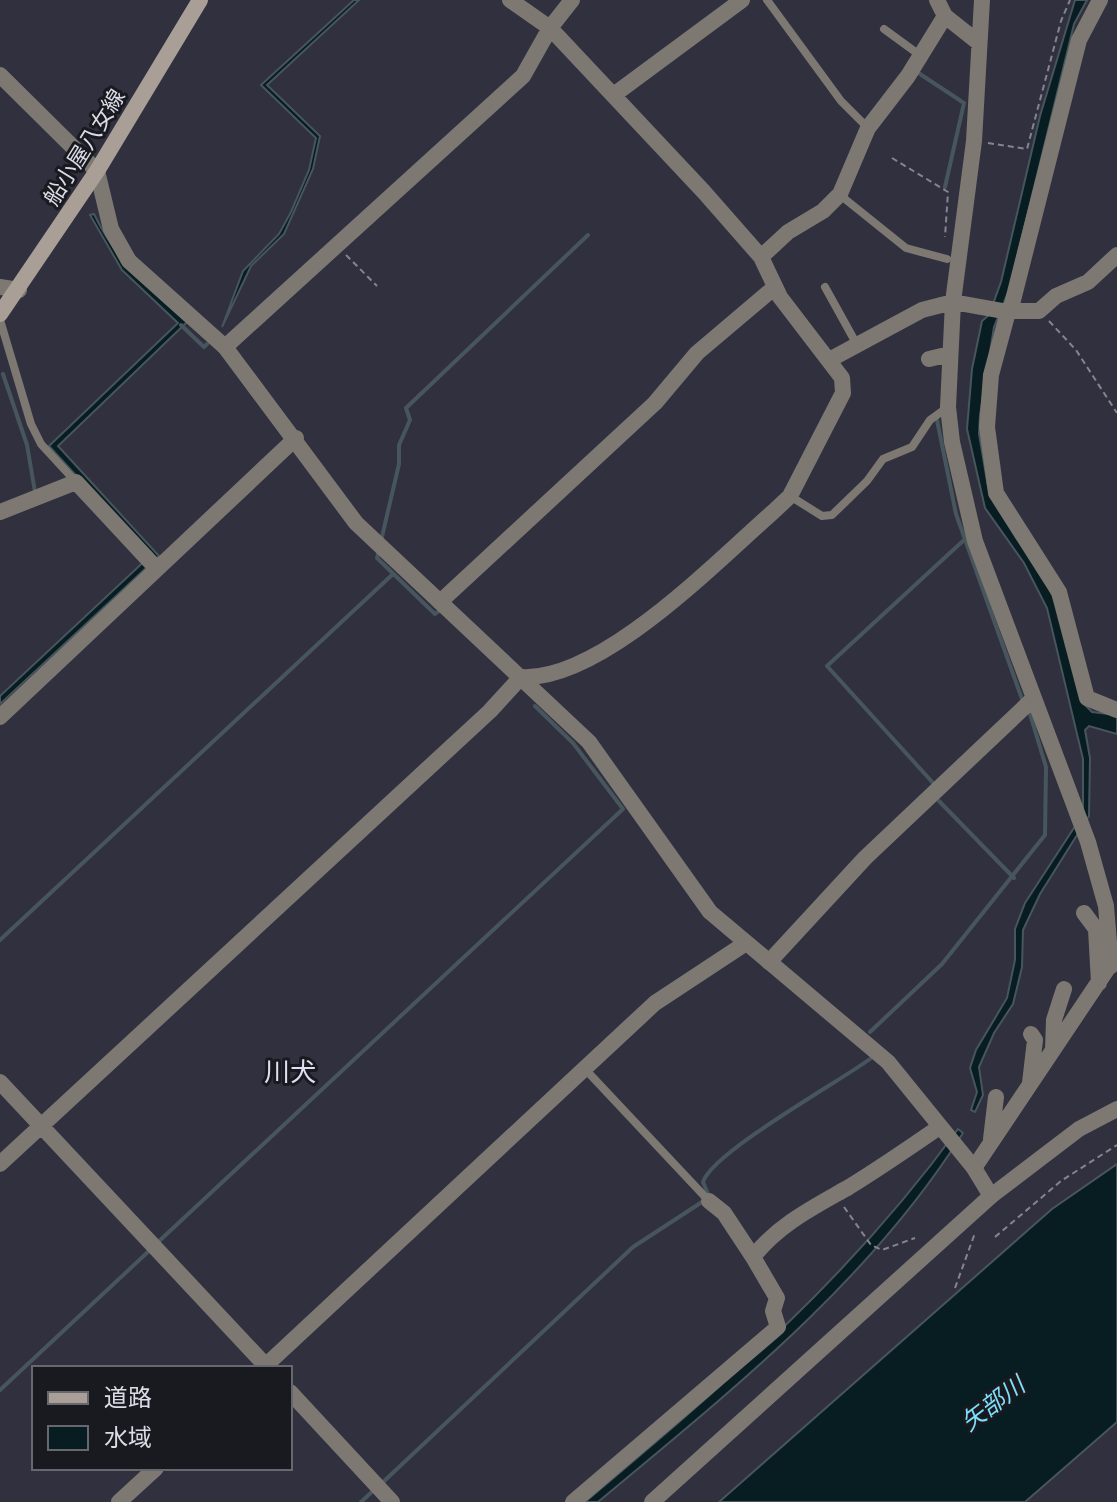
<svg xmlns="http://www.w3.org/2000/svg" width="1117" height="1502" font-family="Georgia,'Noto Sans JP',serif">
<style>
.water{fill:#081d22;stroke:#47565c;stroke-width:2}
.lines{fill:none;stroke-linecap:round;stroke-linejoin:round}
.stream{stroke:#47565c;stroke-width:4}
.path{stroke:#858591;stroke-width:2;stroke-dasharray:6 4;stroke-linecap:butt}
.service{stroke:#7e7872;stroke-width:8}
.minor{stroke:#7e7872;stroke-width:16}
.tertiary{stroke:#7e7872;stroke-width:16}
.secondary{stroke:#a99f96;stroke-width:16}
.labels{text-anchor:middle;stroke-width:6;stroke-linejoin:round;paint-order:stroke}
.street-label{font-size:22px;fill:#dbdce5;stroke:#191920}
.water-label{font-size:24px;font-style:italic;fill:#7ce1fb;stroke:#191920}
.quarter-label{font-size:26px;fill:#dddef1;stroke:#191920}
</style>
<rect width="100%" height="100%" fill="#30303f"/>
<path class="water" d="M354,0H359L267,85L320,136L313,169L284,234L251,266L222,327L243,271L279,234L291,212L309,170L316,138L261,85Z
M1075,0H1087L1074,24L1009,290L994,327L980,415L979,434L988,487L1038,565L1057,605L1082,702L1092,712L1117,715V734L1089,726L1085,730L1090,758L1089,816L1040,894L1023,930L1022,967L1013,1004L994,1033L979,1067L983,1095L975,1112L971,1110L977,1092L970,1068L976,1050L1007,998L1015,960V929L1025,903L1083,814V759L1047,608L1024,563L985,508L967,429L972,369L982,321L989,315L1001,282L1040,116Z
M94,214C119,265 145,285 187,322L58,446L159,556L0,704V696L150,556L49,446L178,323L122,270L90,215Z
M958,1129L963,1133C870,1281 731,1391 598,1502H585C725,1384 849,1279 958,1129Z
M1117,1164V1422L1025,1502H719L1052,1209Z"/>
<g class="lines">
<path class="stream" d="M917,72L964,103L945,187
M181,325L204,347L207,344
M3,374L27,445L35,492
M937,420L956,514L1022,699
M381,541L399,464V445L410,420L406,408L588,235
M379,550L377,558L435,614L443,608
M934,784L827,666L964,540
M939,801L1014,878
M0,940L393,574
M870,1032L942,964L1045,835L1046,767L1030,714
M708,1194L703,1182C713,1152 837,1083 870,1059
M156,1244L623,809L573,743L535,706
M0,1390L150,1250
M381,1484L633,1247L702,1202
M361,1502L374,1490"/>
<path class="path" d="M988,143L1027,149L1061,21L1070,0
M892,158L948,192L945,237
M346,255L377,286
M1049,321L1076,350L1117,413
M844,1207L871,1245L882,1250L915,1238
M995,1237L1061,1181L1117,1145
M955,1288L975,1233"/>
<path class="service" d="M767,0L841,101L868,128
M884,29L921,56
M840,195L906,248L947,259
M825,287L856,343
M0,320L31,424L41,444L76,482
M790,496L822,516L832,515L867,481L883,459L912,447L930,420L948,407
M585,1069L709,1201"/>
<path class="minor" d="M982,0L974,141L953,302L948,407L952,442L975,541L1088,842L1106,906L1111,966
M945,16L979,43
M615,94L742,0
M761,257L788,232L823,211L840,194L868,128L908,76L945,16L937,0
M0,287L19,290
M1008,312L991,375L987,427L996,493L1059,592L1087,698L1117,710
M1010,312L1079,40L1100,0
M225,347L523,76L550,28L572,0
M831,359L922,310L953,302L1003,311H1039L1056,296L1088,282L1117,255
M929,359L950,354
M0,512L76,482L157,569
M440,602L655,403L697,353L775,287
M0,717L296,438
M1084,913L1096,929L1099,983
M769,962L865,858L1034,698
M1053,1050L1054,1020L1064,989
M0,1082L268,1368
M1030,1083L1035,1040L1031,1034
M991,1139L996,1097
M0,1164L490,711L521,677C600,682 715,563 773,512L790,496L843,393L842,378L780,297L761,257L704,192L550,28L510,0
M974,1168L1114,959
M709,1201L724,1213L753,1257
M263,1368L655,1003L746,943
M290,1392L392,1502
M119,1502L156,1468
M573,1502L778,1327L773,1311L777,1298L753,1257C779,1224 814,1207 849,1187C880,1168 909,1148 938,1128
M652,1502L991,1196L1079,1129L1117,1109"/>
<path class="tertiary" d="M0,75L97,171L111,229L129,261L225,347L356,523L589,742L710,912L888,1062L974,1168L991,1196"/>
<path class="secondary" d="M0,314L97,171L200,0"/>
</g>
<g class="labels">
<g class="street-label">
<text transform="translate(84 147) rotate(-58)" y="8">船小屋八女線</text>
</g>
<g class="water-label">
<text transform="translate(993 1404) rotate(-37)" y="8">矢部川</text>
</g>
<g class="quarter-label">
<text x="290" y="1081">川犬</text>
</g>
</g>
<rect x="32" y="1366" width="260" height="104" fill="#191920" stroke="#67676f" stroke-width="2"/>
<rect x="48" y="1392" width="40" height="12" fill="#a99f96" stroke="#67676f" stroke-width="2"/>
<text x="104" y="1406" font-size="24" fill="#dbdce5">道路</text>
<rect x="48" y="1426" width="40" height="24" fill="#081d22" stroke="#67676f" stroke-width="2"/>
<text x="104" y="1446" font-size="24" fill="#dbdce5">水域</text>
</svg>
